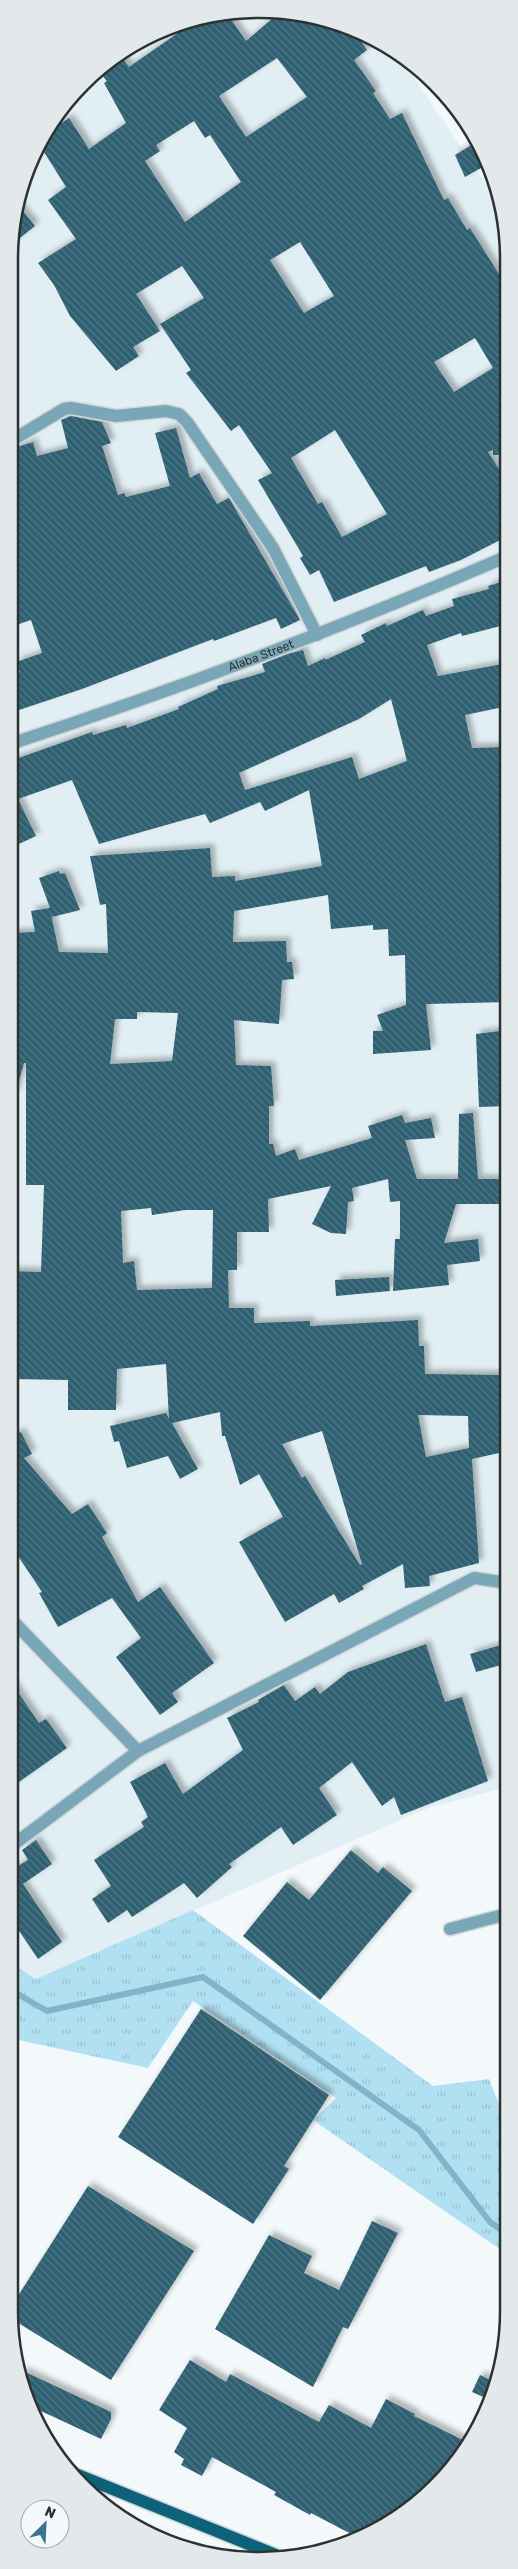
<svg xmlns="http://www.w3.org/2000/svg" width="518" height="2569" font-family="Rubik,sans-serif">
<style>
.built{fill:#e1eff4}
.grass{fill:url(#grass-tufts)}
.lines{fill:none;stroke-linecap:round;stroke-linejoin:round}
.stream{stroke:#81b4c7;stroke-width:6}
.building{fill:url(#building-back-hatch);fill-rule:evenodd;filter:url(#shadow)}
.minor-casing{stroke:#d0d5d7;stroke-width:15}
.major-casing{stroke:#d0d5d7;stroke-width:15}
.minor{stroke:#7aa7b8;stroke-width:12}
.major{stroke:#0d6179;stroke-width:12}
.labels{text-anchor:middle;stroke-width:5;stroke-linejoin:round;paint-order:stroke}
.street-label{font-size:12px;fill:#2e3131;stroke:#f3f9fb}
.rim{fill:none;stroke:#2e3131;stroke-width:2.5}
</style>
<defs>
<pattern id="grass-tufts" width="24" height="20" patternUnits="userSpaceOnUse" patternTransform="scale(1.25)"><rect width="24" height="20" fill="#b1e0f2"/><path d="M3 7l-1-3M5 7V3M7 7l1-3M15 17l-1-3M17 17v-4M19 17l1-3" fill="none" stroke="#99c1d0"/></pattern>
<pattern id="building-back-hatch" width="6" height="6" patternUnits="userSpaceOnUse" patternTransform="scale(1.25)"><rect width="6" height="6" fill="#2e6071"/><path d="M-1 5l2 2M0 0l6 6M5-1l2 2" fill="none" stroke="#527885"/></pattern>
<filter id="shadow"><feDropShadow dx="4.5" dy="-4.5" stdDeviation="2.5" flood-color="#0004"/></filter>
</defs>
<rect width="100%" height="100%" fill="#f3f9fb"/>
<path class="built" d="M291,11L369,34L399,55L498,202L509,242L508,1787L428,1808L36,1980L9,1962L11,227L42,134L106,61L194,17Z"/>
<path class="grass" d="M193,1910L433,2086L489,2079L507,2124V2254L313,2120L336,2098L193,2001L148,2068L9,2038V1962L36,1979Z"/>
<g class="lines">
<path class="stream" d="M9,1989L47,2011L203,1977L419,2130L490,2222L507,2234"/>
</g>
<path class="building" d="M291,11L352,29L367,50L354,60L376,91L373,93L390,119L402,113L444,200L448,198L467,230L470,228L509,290V455H493V450L488,452L509,484L508,536L461,560L429,572L426,566L334,602L319,570L310,575L300,558L303,556L258,480L272,473L239,425L231,431L186,373L191,370L160,324L204,298L182,266L136,294L160,331L133,347L139,356L116,371L70,316L54,285L38,263L76,239L48,200L66,187L39,144L42,136L69,118L89,149L126,123L104,83L107,81L98,70L106,61L119,54L129,67L201,17L228,15L246,41L280,12ZM277,58L307,97L246,137L219,96ZM194,121L205,138L210,135L241,182L185,222L145,161L160,151L156,145ZM300,242L334,296L304,313L270,260ZM475,338L493,368L454,392L434,362ZM335,430L387,514L342,537L322,502L318,504L291,458Z
M478,141L484,149L488,164L465,177L455,155Z
M18,205L35,226L11,245V227Z
M71,416L102,422L111,443L102,446L118,495L124,493L126,497L170,486L155,433L176,428L190,478L199,473L217,504L229,498L300,620L281,629L276,618L214,641L213,639L82,689L10,713V676L20,672L16,662L42,653L31,620L10,627L11,493L18,490L11,472V449L33,442L37,456L68,448L61,420Z
M508,580V624L462,636L461,633L427,645L438,676L508,663V706L465,715L472,748L508,747V905H502L505,926H501L508,1002L426,1004L431,1050L373,1054V1031H383L377,1015L406,1005L405,955L389,956L388,929L373,930V925L331,929L328,895L234,911L233,942L286,941L287,962H292L294,979L282,980L279,1024L234,1020L236,1065L271,1066L274,1106H269V1144H273L276,1156L295,1149L299,1160L372,1138L368,1126L402,1115L405,1123L431,1118L435,1138L405,1140L417,1179H458L459,1114L473,1113L478,1179H508V1204H456L444,1243L478,1239L480,1261L447,1265L449,1285L393,1291L395,1239H400V1201L390,1202L388,1179L352,1188L354,1201L348,1202L346,1234L331,1233L312,1224L331,1186L268,1199L269,1232H237V1270H228L229,1308H254V1323L310,1321V1326L418,1320L419,1346H424L425,1374L508,1375V1451L472,1459L479,1563L429,1576L430,1586L405,1588L403,1564L362,1586L364,1589L339,1603L334,1594L285,1622L239,1542L283,1517L259,1474L240,1485L225,1436H222L220,1412L172,1423L198,1469L180,1479L168,1456L127,1468L119,1441L114,1442L110,1426L166,1413L169,1419L166,1364L117,1369L116,1410H68V1380L10,1379V1355H16L10,1271L41,1272L44,1185H26V1063H24L15,1095L10,1094V933L35,932L31,911L50,908L39,878L59,871L60,874L65,873L80,910L52,917L51,914L59,952L108,953L106,904L100,905L90,856L210,848L212,877L235,876V881L322,866L309,790L265,811L260,802L210,823L205,814L99,844L72,780L18,799L36,836L10,848V761L92,732L93,735L126,725L127,728L179,709L178,707L218,689L217,686L265,672L262,664L288,654L303,650L308,666L325,658V660L365,642L361,635L386,623L387,626L423,610L426,616L454,606L452,599L489,589L488,586ZM391,699L407,761L359,779L352,757L245,790L239,773L359,719ZM137,1012L178,1013L172,1061L110,1064L115,1019H137ZM151,1208L152,1215L185,1210H213L212,1288L137,1290L134,1261L123,1263L121,1211ZM418,1415L468,1416L469,1448L426,1457ZM322,1431L362,1564L360,1565L305,1476L302,1478L282,1444Z
M508,1030V1106L479,1107L476,1034Z
M389,1277L390,1291L336,1296L335,1280Z
M21,1432L32,1454L24,1458L72,1514L88,1504L107,1533L102,1537L138,1602L160,1587L214,1663L172,1693L178,1702L160,1715L116,1657L141,1638L112,1598L58,1627L39,1593L42,1592L10,1544V1437Z
M508,1643V1663L476,1672L470,1654Z
M426,1644L445,1702L462,1697L488,1781L401,1815L394,1797L382,1806L352,1762L319,1788L337,1815L293,1845L281,1827L229,1864L232,1867L197,1898L184,1883L132,1917L127,1910L108,1923L92,1899L111,1886L94,1860L144,1827L141,1822L148,1817L130,1782L165,1763L183,1794L243,1750L227,1718L259,1702L258,1700L284,1685L295,1701L315,1687L320,1694L348,1672Z
M9,1679L39,1723L46,1719L67,1748L9,1789Z
M36,1840L52,1864L23,1884L62,1942L38,1959L9,1916V1863L13,1869L28,1860L22,1850Z
M351,1850L378,1873L383,1867L412,1891L320,2000L243,1936L287,1882L309,1900Z
M201,2009L329,2095L284,2166L289,2169L253,2224L118,2137Z
M88,2186L194,2251L111,2380L10,2318L9,2310Z
M372,2221L398,2233L348,2329L343,2327L313,2387L215,2329L269,2235L312,2256L304,2273L339,2290Z
M190,2360L226,2382L230,2374L319,2422L329,2405L371,2428L386,2399L415,2414L414,2416L469,2443L424,2498L359,2536H355L311,2513L310,2515L274,2495L276,2492L212,2457L202,2476L181,2465L184,2459L174,2452L187,2428L159,2410Z
M21,2370L111,2412V2419L101,2439L28,2405Z
M480,2375L494,2382L488,2399L472,2392Z"/>
<g class="lines">
<g class="minor-casing">
<g id="minor">
<path d="M11,441L64,409L71,408L116,416L166,411L179,414L187,422L273,548L317,635"/>
<path id="s1" d="M10,744C179,689 345,626 508,556"/>
<path d="M9,1617L138,1751"/>
<path d="M9,1848L138,1751L474,1578L508,1583"/>
<path d="M450,1929L507,1914"/>
<path d="M9,2134L12,2128"/>
</g>
</g>
<g class="major-casing">
<path id="major" d="M73,2473L276,2555"/>
</g>
<use href="#minor" class="minor"/>
<use href="#major" class="major"/>
</g>
<g class="labels">
<g class="street-label">
<text dy="4" stroke="none"><textPath href="#s1" startOffset="266">Alaba Street</textPath></text>
</g>
</g>
<path d="M0 0H518V2569H0ZM259 18H259A241 241 0 0 1 500 259V2311A241 241 0 0 1 259 2552H259A241 241 0 0 1 18 2311V259A241 241 0 0 1 259 18Z" fill="#e3e9eb" fill-rule="evenodd"/>
<path class="rim" d="M259 18H259A241 241 0 0 1 500 259V2311A241 241 0 0 1 259 2552H259A241 241 0 0 1 18 2311V259A241 241 0 0 1 259 18Z"/>
<g transform="translate(45 2524) rotate(24)"><circle r="24" fill="#f3f9fb" stroke="#a4a9aa"/>
<path d="M0-4L9 19L0 12L-9 19Z" fill="#38768b"/>
<text y="-8" font-size="14" font-weight="bold" text-anchor="middle" fill="#2e3131">N</text>
</g>
</svg>
